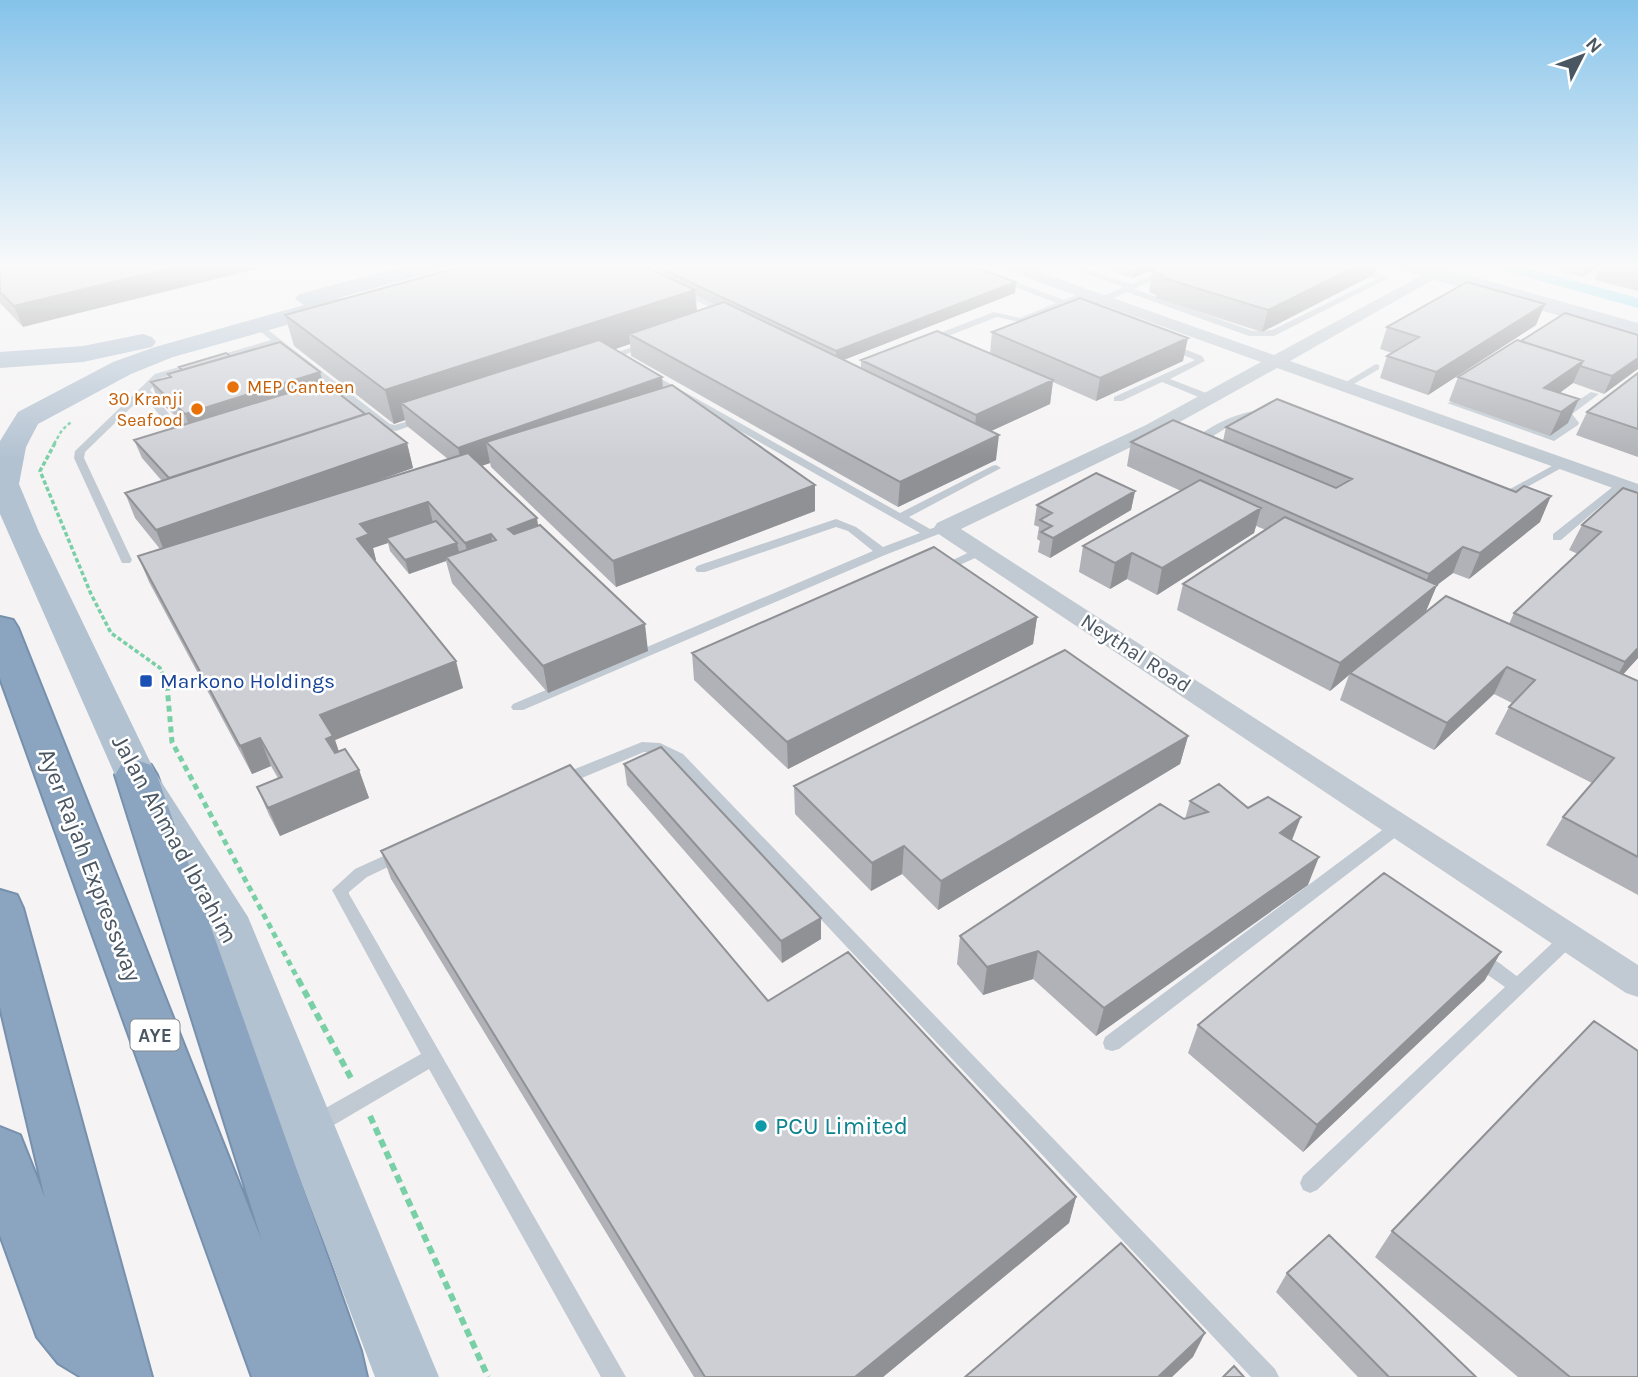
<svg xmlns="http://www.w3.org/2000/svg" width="1638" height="1377" font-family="Karla,sans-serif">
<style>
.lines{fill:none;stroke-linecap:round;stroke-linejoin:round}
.canal{fill:#90daee;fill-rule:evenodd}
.highway-casing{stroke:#7690ad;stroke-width:4}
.path-far3{stroke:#7ad0a6;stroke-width:2.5;stroke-dasharray:3.5 2.5;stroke-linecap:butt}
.path-far2{stroke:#7ad0a6;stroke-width:3.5;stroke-dasharray:4.5 2.5;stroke-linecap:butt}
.path-far1{stroke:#7ad0a6;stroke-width:5;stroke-dasharray:6 4.5;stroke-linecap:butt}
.path{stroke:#7ad0a6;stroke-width:6;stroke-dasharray:8 5;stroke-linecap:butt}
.lane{fill:#c1cad2;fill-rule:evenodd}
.street{fill:#c1cad2;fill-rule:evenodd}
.secondary{fill:#c1cbd6;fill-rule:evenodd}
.primary{fill:#b3c2d1;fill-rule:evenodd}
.highway{fill:#8ba5c1;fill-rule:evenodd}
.wall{fill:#b0b2b7;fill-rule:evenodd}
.shaded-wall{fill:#909195}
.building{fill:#cdcfd5;stroke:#909195;stroke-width:2}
.food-dot{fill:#e8710a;stroke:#fff;stroke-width:2.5}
.transit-dot{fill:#1a4fb4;stroke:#fff;stroke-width:2.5}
.culture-dot{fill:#0f9aa8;stroke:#fff;stroke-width:2.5}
.labels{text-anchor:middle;stroke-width:5;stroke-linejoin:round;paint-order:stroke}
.far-food-label{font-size:18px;fill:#c56008;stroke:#fff;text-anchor:start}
.shield{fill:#fff;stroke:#808990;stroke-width:2}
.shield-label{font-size:19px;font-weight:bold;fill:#4a5661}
.street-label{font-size:21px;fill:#4a5661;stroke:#fff}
.transit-label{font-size:21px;fill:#164399;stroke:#fff;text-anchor:start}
.near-street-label{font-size:24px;fill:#4a5661;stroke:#fff}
.near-culture-label{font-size:24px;fill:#0d838f;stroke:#fff;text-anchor:start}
</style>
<rect width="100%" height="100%" fill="#f5f3f3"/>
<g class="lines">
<path class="canal" d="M1495,266H1519L1638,298V308L1498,269Z"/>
<g class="highway-casing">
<path id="highway" d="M0,617L13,620L18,628L262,1241L115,775L121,765L136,760L151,765L157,775L361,1351L367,1377H252L0,678Z
M0,890L17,895L23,908L152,1377H81L58,1363L37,1337L0,1235V1127L20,1135L45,1198L0,1007Z"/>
</g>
<path class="path-far3" d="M54,444L62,430L71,422"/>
<path class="path-far2" d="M55,443L40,471L91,594L111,633L160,668L164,677"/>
<path class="path-far1" d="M163,675L167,685L172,742L299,981"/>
<path class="path" d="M298,979L352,1080
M370,1116L488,1377"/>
<path class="lane" d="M962,266H973L1064,300L1086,291L1090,294L1023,323L997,317L933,342H927V338L994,312L1020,318L1056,303Z
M1037,266H1048L1029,275L1022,273Z
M1065,266H1076L1131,284L1174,266H1184L1134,289L1253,331L1272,330L1377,279L1345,266C1360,266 1376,269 1387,279L1274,336H1249L1127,292L1105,302H1099V298L1123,287Z
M678,288H684L733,313L726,315L678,292Z
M259,323L390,424L395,425L425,416L430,419L396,431L383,429L277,344L161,378L150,390L177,424V428H169L144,395L85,452L84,458L132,560L130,563H122L74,458L75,451L155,374L271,340L256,328V324Z
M644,343L652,345L606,361L598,359Z
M1169,343L1202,356L1205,361L1170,379L1214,396V400H1206L1162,382L1122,401H1114V397L1195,360L1166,348L1164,346Z
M1376,364L1379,365V369L1347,388L1339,386Z
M643,372H649L900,513L992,466L996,465L1001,468L909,517L930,529L945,524L951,528L949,530L885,555L523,710H513L511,707L513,704L873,551L848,531L836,527L705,572H697L695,569L697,566L836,519L856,527L883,547L920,533L643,376Z
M1591,392L1599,394L1572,414L1579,423L1578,425L1554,441L1447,403L1456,401L1553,434L1568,422L1561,413L1562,411Z
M1260,410L1275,415C1268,420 1257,416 1248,418C1229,424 1213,437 1197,446H1189L1188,444C1207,427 1235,413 1260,410Z
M1561,461L1566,464L1565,466L1502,501L1498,502L1492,499Z
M1619,482L1623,483V487L1561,540H1553V534Z
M980,547L984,548L986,551L984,554L944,572L940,573L934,569Z
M642,742L660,743L683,754L1275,1369L1279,1377H1251L673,762L653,752H644L565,785H555L552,781L555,777Z
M1399,820L1405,822L1407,826L1405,830L1119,1049L1112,1051L1105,1049L1103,1043L1105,1037L1393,822Z
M401,848L407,850L409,854L407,858L367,877L349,892V894L626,1377H601L429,1069L322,1132L315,1134L308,1132L305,1125L308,1118L421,1054L332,890L355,869Z
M1569,931L1575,933L1578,938L1575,943L1317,1190L1310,1193L1303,1190L1300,1183L1303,1176L1505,987L1472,964L1469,959L1472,954C1486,949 1505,968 1517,976L1563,933Z"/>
<path class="street" d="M1000,266H1022L1274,355L1439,266H1457L1290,361L1638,484V497L1277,368L1160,433L961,529L1638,965V997L1626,993L937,533L934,528L937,523L1146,425L1261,362L1003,269Z"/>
<path class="secondary" d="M1400,266H1435L1638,323V338L1403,271Z"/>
<path class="primary" d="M404,266H439L436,271L339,298L344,299L348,304L344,309L173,357L131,374L38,424L26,447L19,484L39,532L155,772L248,917L439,1377H375L202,921L115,775L0,514V441L18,412L113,362L155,347L304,305L295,299L299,294Z
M143,334L152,337L156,342L152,347L83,362L0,368V352L83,346Z"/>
<use href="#highway" class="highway"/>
</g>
<path class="wall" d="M0,266L23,327L0,303Z
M464,266H972L1015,293L843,360L861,369V360L990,353L992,332L1183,361L1096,401L1053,382L1050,404L990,431L996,460L898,507L631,356L630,344L615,349L663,388L815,485V511L616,587L491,467L490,463L481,466L538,526L648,651L548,693L452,583L446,561L409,574L390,551L388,543L373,548L376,560L375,561L463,688L335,740L339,752L359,770L369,798L280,836L269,815L257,787L278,778L271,766L252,774L149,582L138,556L160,549L135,518L125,493L162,481L142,458L134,440L184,424L158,400L151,382L170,377L168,374L180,371L179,367L230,356L323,382L365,414L407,443L413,468L364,485L448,459L407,426L405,420L394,424L294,346L285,315ZM696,295L716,305L697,311Z
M1097,266H1376L1373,275L1262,332L1156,298V295L1149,292L1152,271L1154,269L1132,278Z
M1542,266H1600L1582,277Z
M1601,266H1638V291L1595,280Z
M1536,325L1428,395L1380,378L1387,356L1392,353L1380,349L1387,327Z
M1638,335L1604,394L1573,383L1560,393L1568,423L1550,436L1449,401L1458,377L1521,341Z
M1638,373V457L1576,435L1587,412Z
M1226,427L1540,522L1469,579L1453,573L1437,585L1426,611L1400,632L1509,624L1514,613L1578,554L1569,550L1582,525L1638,493V658L1623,674L1638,681V895L1546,845L1563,817L1592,783L1495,734L1509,707L1512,703L1494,694L1434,750L1340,700L1349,675L1330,691L1177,610L1183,584L1266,530L1256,526L1254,533L1157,595L1127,579L1110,589L1079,572L1083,546L1181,491L1127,466L1131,442L1223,441Z
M1135,491L1131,510L1050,558L1038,552L1040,541L1037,539L1039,527L1034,525L1037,505Z
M1037,617L1033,644L788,769L694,680L692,653Z
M1188,736L1180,764L938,910L902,874L871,891L795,814L794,786Z
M624,764L821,918V939L782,963L627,785Z
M1190,801L1248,808L1292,840L1308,885L1096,1036L1033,979L983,995L957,964L960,936L1185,819Z
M381,851L768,1001L1076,1197L1069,1223L883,1377H694L391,879Z
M1485,980L1303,1152L1188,1053L1198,1025Z
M1392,1231L1638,1377H1518L1375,1257Z
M1287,1273L1476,1377H1358L1276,1292Z"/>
<path class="shaded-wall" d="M179,266H268L23,327L14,306Z
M1134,266H1155L1154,269L1132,278Z
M1357,266H1376L1373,275L1262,332L1268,310Z
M1586,266H1600L1582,277Z
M1016,282L1015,293L836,363V351Z
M695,290L697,321L629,334L630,344L418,416L401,403L405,420L394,424L385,390Z
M1545,304L1536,325L1428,395L1436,372Z
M1188,338L1183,361L1096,401L1100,378Z
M1638,358V369L1604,394L1612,376Z
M1583,361L1573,383L1541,406L1544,388Z
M320,372L325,390L191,432L185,414Z
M662,377L664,400L486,442L490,463L464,472L458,448Z
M1053,380L1050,404L974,439L976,415Z
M1579,399L1568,423L1550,436L1561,412Z
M999,435L996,460L898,507L900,482Z
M407,443L413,468L166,556L156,530Z
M815,485V511L616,587L613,561Z
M1135,491L1131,510L1050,558L1053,538Z
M1551,496L1540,522L1469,579L1480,553Z
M428,502L434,527L386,538L388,543L373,548L376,560L364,564L357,539L360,524Z
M1261,508L1254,533L1157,595L1162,568Z
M537,518L541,544L513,554L508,529Z
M491,534L496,559L471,568L465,543Z
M457,543L460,556L446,557V561L409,574L405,560Z
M1463,547L1453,573L1437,585L1426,611L1351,673H1350L1349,675L1330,691L1340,663L1418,600L1429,574Z
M1132,553L1127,579L1110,589L1115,563Z
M1037,617L1033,644L788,769L787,742Z
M645,624L648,651L548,693L543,666Z
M1638,648V658L1610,689L1625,662Z
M456,661L463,688L335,740L343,764L336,766L326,739L320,715Z
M1507,667L1494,694L1434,750L1447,723Z
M1188,736L1180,764L938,910L941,881Z
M260,738L271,766L252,774L240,746Z
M359,770L369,798L280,836L268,808Z
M1301,817L1290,845L1280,833Z
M904,846L902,874L871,891L872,863Z
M1319,857L1308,885L1096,1036L1104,1008Z
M821,918V939L782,963L781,941Z
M1038,951L1033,979L983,995L987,967Z
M1501,952L1485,980L1303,1152L1317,1125Z
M1076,1197L1069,1223L883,1377H855Z
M1205,1333L1193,1357L1172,1377H1158Z"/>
<path class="building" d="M0,266H179L14,306L0,292Z
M464,266H644L695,290L385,390L285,315Z
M656,266H972L1016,282L836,351Z
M1161,266H1357L1268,310L1160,277L1164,275L1152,271L1163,267Z
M1467,282L1545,304L1436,372L1387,356L1419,337L1387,327Z
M1080,298L1188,338L1100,378L992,332Z
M724,302L999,435L900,482L629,334Z
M1565,313L1638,335V358L1612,376L1580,366L1583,361L1521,341Z
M937,331L1053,380L976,415L861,360Z
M599,340L662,377L458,448L401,403Z
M1517,340L1583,361L1544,388L1579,399L1561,412L1458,377Z
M280,342L320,372L185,414L151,382L171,377L168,374Z
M226,353L230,356L182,370L179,367Z
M1638,373V429L1587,412Z
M324,382L365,414L169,478L134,440Z
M672,385L815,485L613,561L486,442Z
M1277,399L1516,492L1524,486L1551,496L1480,553L1463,547L1429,574L1131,442L1173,420L1336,488L1352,479L1226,427Z
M369,413L407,443L156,530L125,493Z
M468,453L537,518L508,529L514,534L540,525L645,624L543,666L446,557L496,540L491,534L465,543L428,502L360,524L369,534L357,539L456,661L320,715L333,736L326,739L335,753L345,749L359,770L268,808L257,787L282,777L260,738L240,746L138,556Z
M1096,473L1135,491L1053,538L1041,532L1052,526L1040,520L1052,513L1037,505Z
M1200,480L1261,508L1162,568L1132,553L1115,563L1083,546Z
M1623,488L1638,493V648L1625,662L1514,613L1601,532L1582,525Z
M1285,517L1437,585L1340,663L1183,584Z
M436,521L457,543L405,560L386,538Z
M934,547L1037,617L787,742L692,653Z
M1446,596L1638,681V857L1563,817L1614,758L1509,707L1535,680L1507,667L1447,723L1350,673Z
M1065,650L1188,736L941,881L904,846L872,863L794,786Z
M661,747L821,918L781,941L624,764Z
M570,765L768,1001L848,952L1076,1197L855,1377H705L381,851Z
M1219,784L1248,808L1268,797L1301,817L1280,833L1319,857L1104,1008L1038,951L987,967L960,936L1160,804L1184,819L1208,812L1190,801Z
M1384,873L1501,952L1317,1125L1198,1025Z
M1594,1021L1638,1051V1377H1570L1392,1231Z
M1329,1235L1476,1377H1389L1287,1273Z
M1121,1243L1205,1333L1158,1377H965Z
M1234,1366L1244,1377H1223Z"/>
<linearGradient id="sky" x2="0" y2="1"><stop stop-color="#85c3ea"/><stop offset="0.58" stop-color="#fafafa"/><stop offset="1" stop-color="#fafafa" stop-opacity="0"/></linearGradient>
<rect width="1638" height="459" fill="url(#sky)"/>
<g class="food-dot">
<circle cx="233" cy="387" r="7"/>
<circle cx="197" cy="409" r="7"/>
</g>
<rect class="transit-dot" x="139" y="674" width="14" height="14" rx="3.5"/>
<circle class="culture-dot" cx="761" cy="1126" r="7"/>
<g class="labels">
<g class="far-food-label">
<text x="247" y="393">MEP Canteen</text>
<text x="183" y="405" text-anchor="end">30 Kranji<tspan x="183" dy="21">Seafood</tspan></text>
</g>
<rect class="shield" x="130.5" y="1019.5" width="49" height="31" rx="5"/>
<g class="shield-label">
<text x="155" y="1042">AYE</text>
</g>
<g class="street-label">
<text transform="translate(1136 653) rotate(33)" y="7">Neythal Road</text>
</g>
<g class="transit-label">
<text x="160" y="688">Markono Holdings</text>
</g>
<g class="near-street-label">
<text transform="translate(175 839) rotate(61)" y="8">Jalan Ahmad Ibrahim</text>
<text transform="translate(90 865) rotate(69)" y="8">Ayer Rajah Expressway</text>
</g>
<g class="near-culture-label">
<text x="775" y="1134">PCU Limited</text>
</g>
</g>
<g transform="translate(1582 56) rotate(48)" stroke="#ffffff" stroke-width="5" paint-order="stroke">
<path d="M0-5L12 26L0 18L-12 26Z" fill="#4a5661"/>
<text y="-10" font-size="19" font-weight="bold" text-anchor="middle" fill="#4a5661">N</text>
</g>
</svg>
